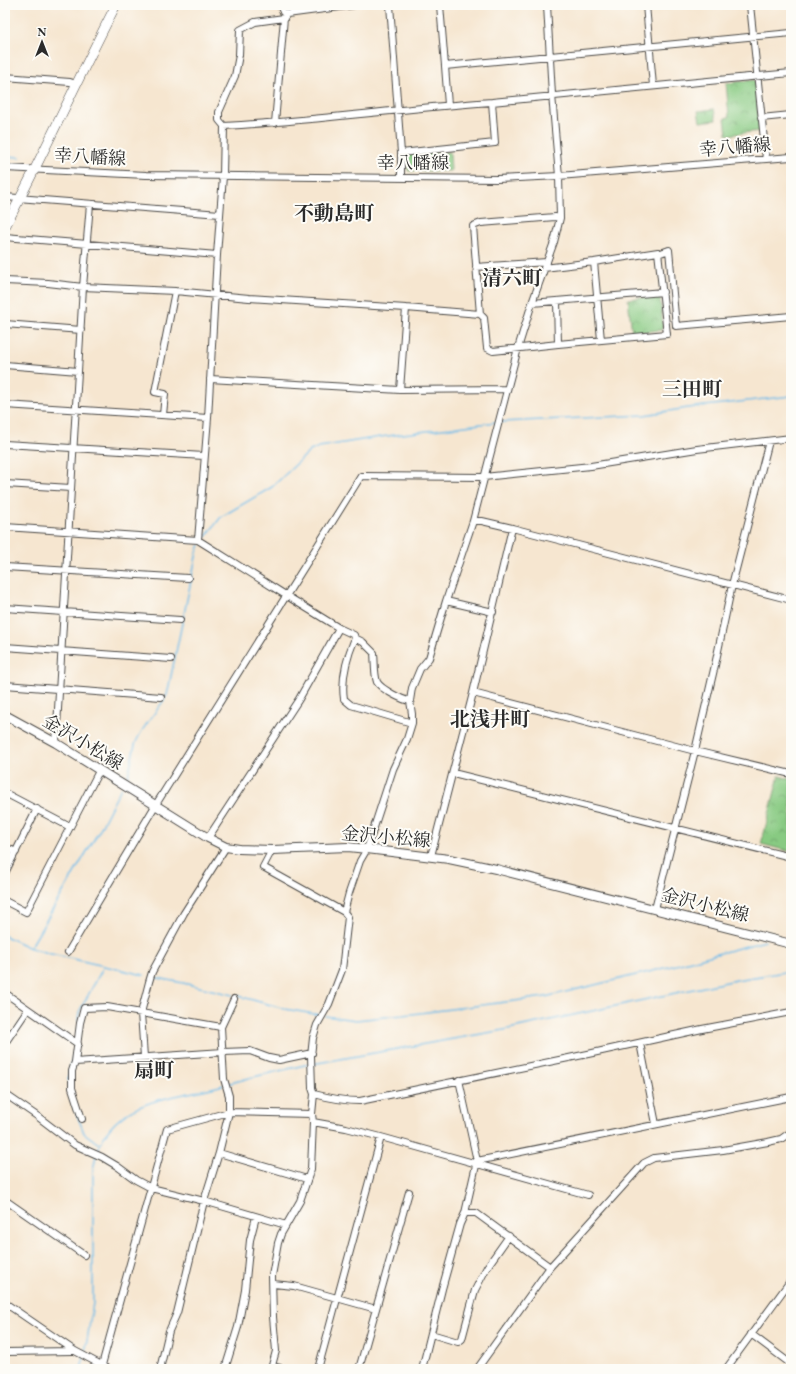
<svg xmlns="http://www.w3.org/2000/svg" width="796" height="1374" font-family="'EB Garamond','Noto Serif JP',serif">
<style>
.park{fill:url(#park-crowns);stroke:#5a7a56}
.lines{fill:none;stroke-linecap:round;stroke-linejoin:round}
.stream{stroke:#6ebce9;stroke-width:1.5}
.minor-casing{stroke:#494744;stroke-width:8}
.major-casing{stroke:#494744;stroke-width:10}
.highway-casing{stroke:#494744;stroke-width:10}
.minor{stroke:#fff;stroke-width:6}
.major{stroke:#fff;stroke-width:8}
.highway{stroke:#fff;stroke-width:9}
.labels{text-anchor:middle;stroke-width:4;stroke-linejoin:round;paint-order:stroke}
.street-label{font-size:18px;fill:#2b2b2b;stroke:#fdfcf7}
.quarter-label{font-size:20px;font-weight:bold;fill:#2b2b2b;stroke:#fdfcf7}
</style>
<defs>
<pattern id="park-crowns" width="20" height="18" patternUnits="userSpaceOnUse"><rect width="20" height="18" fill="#88ca82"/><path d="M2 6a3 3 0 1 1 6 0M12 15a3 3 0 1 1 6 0" fill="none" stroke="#6fa46b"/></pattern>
</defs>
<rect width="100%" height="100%" fill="#fdfcf7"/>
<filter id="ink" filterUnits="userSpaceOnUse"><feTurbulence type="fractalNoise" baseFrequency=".025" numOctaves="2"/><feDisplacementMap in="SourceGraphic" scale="8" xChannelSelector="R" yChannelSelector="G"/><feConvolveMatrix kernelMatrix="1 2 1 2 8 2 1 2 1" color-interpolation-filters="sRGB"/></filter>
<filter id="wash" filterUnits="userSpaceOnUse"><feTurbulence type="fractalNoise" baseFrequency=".012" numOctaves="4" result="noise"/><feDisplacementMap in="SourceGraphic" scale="16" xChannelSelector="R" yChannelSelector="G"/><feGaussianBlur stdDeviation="0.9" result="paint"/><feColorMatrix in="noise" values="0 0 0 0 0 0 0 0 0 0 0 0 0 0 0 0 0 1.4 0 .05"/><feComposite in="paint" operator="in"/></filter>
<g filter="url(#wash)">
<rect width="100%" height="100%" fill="#f6e6d0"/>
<path class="park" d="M755,80L760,131L727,135L725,118L729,117L726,83Z
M714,109L716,120L700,122L698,111Z
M450,152L451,171H408L407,155Z
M657,296L660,297L663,327L661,330L632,333L628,299Z
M779,776L791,779V852L761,844Z"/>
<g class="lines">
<path class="stream" d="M5,156L20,157
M501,422L644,415L688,408L791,396
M204,539L221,517L272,487L310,451L319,447L380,437L496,422
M124,783C132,771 131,755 136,742C143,725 158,711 167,695L197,552L200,545
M5,936L28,947L51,954L144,975
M30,948L99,831L121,788
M153,977L183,983L233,995
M239,996L285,1009L320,1015
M325,1016L356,1020L412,1014L545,997L661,969L765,941
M78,1020L79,1012L104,966
M312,1064L504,1030L736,980L791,971
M227,1084L253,1077L309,1064
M69,1086L68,1077L74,1051
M70,1092L76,1112L84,1133L99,1144
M97,1153C114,1097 176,1099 223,1085
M85,1353L93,1303V1170L96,1156
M81,1369L84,1357"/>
</g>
</g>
<g filter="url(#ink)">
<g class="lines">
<g class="minor-casing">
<path id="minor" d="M280,5L283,12L287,14
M390,5L401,153V178
M440,5L445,66L791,33
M646,5L653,86
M750,5L766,159
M445,66L448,105
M5,77L70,82L76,84
M761,118L791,115
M275,123L284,18
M224,126C314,121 403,108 492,102L791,73
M401,153L495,143L492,102
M5,168L146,175L497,179L559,176L791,157
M5,197L220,214
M5,237L217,255
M658,254L669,250L676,326L791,316
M594,262L601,340
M476,267L547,262
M5,281L48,283L83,287L175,291L249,298L406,308L480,314L484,318L487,348L493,351L558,344L667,334L658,252L594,262L544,268
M557,301L558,344
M532,303L663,292
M480,314L473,226L481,223L555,217L560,218
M5,324L81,330
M5,365L78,371
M210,379L400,390L507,389
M400,390L406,308
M5,405L208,418
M163,415L165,394L155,392L175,291
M5,444L204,456
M5,484L71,488
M473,521H482L512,528L791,600
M5,527L198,540L287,596L339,628L354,635L355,638L363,642L374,653C375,662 374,673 377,682C381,689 402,700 410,701
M198,540L208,418L217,255L223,176L224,126L219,120V112L235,76L239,55L240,30L255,22L284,18L287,14L355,5
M5,567L188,578
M446,601L493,612
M5,608L180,620
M355,638C347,657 341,679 344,699L351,705L412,723
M5,647L171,659
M5,685L161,697
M473,693L695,751L791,774
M56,743L83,287L90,204
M453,773L791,857
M5,793L70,827
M208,838L299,699L339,628
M5,847L16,852
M431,856L473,693L512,528
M5,873L37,809
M5,901L26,912L99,771
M655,909L695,751L715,665L732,585L769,441
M344,912L349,893L360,861L367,849L393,769L407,739L412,723V714L410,701L412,688L420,669L429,658L446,601L473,521L518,348L532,303L554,242L560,218L559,176L552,95L547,5
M68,952L155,806L361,476L484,477L591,466L697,449L791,438
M5,993L78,1044
M5,1043L28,1009
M640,1043L656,1124
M144,1057L141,1013L149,982L152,972L184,913L226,847
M75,1062L223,1052L250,1051L269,1058L279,1060L312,1053
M5,1094L37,1116L75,1145L102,1157L117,1166L136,1180L151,1188L204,1201L286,1225
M314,1094C329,1098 344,1101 360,1101L588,1054L702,1029L791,1012
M82,1119L72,1088V1071L75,1062L80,1023L84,1008L107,1007L221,1027
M313,1122L346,1128L381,1137L588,1195
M219,1153L307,1179
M477,1161L791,1097
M5,1200L84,1255
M465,1213H476L550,1267
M273,1284L294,1286L376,1309
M5,1303L75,1351L109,1369
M431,1334L458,1342L462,1339L475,1290L487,1267L509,1236
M751,1334L791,1364
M5,1352L74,1351
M102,1365L167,1129L229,1112L312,1114
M272,1366L284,1369
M160,1369L169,1331L177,1313L204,1201L219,1153L229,1112V1096L224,1079L221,1027L234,999
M225,1369L238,1327L245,1290L250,1240L256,1217
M271,1369L276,1351L273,1317L272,1276L278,1243L281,1234L300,1201L311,1169L313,1122L312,1114L314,1094L312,1088L311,1056L313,1038L317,1025L329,1004L342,970L348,917L344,912L263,867L272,850
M318,1369L381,1137
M359,1369L409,1192
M422,1369L442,1289L460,1224L465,1213L477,1161L459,1080
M477,1369L550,1267L644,1163L654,1158L723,1150L768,1142L781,1139L791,1132
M726,1369L791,1280"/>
</g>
<g class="major-casing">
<path id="major" d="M5,715L56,743L208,838L226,847L239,849L272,850L348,847L367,849L449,859L496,869L791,944"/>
</g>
<g class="highway-casing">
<path id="highway" d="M5,227C44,154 78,78 116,5"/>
</g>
<use href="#minor" class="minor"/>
<use href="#major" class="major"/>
<use href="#highway" class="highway"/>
</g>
</g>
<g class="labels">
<g class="street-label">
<text transform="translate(735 147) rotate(-5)" y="6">幸八幡線</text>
<text transform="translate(90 157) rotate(3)" y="6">幸八幡線</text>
<text x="413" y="169">幸八幡線</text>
<text transform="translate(83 742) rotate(31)" y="6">金沢小松線</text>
<text transform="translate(386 837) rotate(5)" y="6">金沢小松線</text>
<text transform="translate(705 905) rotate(14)" y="6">金沢小松線</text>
</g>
<g class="quarter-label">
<text x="334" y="220">不動島町</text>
<text x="512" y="285">清六町</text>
<text x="692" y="396">三田町</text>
<text x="490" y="726">北浅井町</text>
<text x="154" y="1077">扇町</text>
</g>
</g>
<rect width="796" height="1374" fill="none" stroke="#fdfcf7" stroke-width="20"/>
<g transform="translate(42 42)" stroke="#fdfcf7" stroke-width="3" paint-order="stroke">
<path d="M0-3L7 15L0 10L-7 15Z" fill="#2b2b2b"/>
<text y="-6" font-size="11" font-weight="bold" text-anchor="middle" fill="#2b2b2b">N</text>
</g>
</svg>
